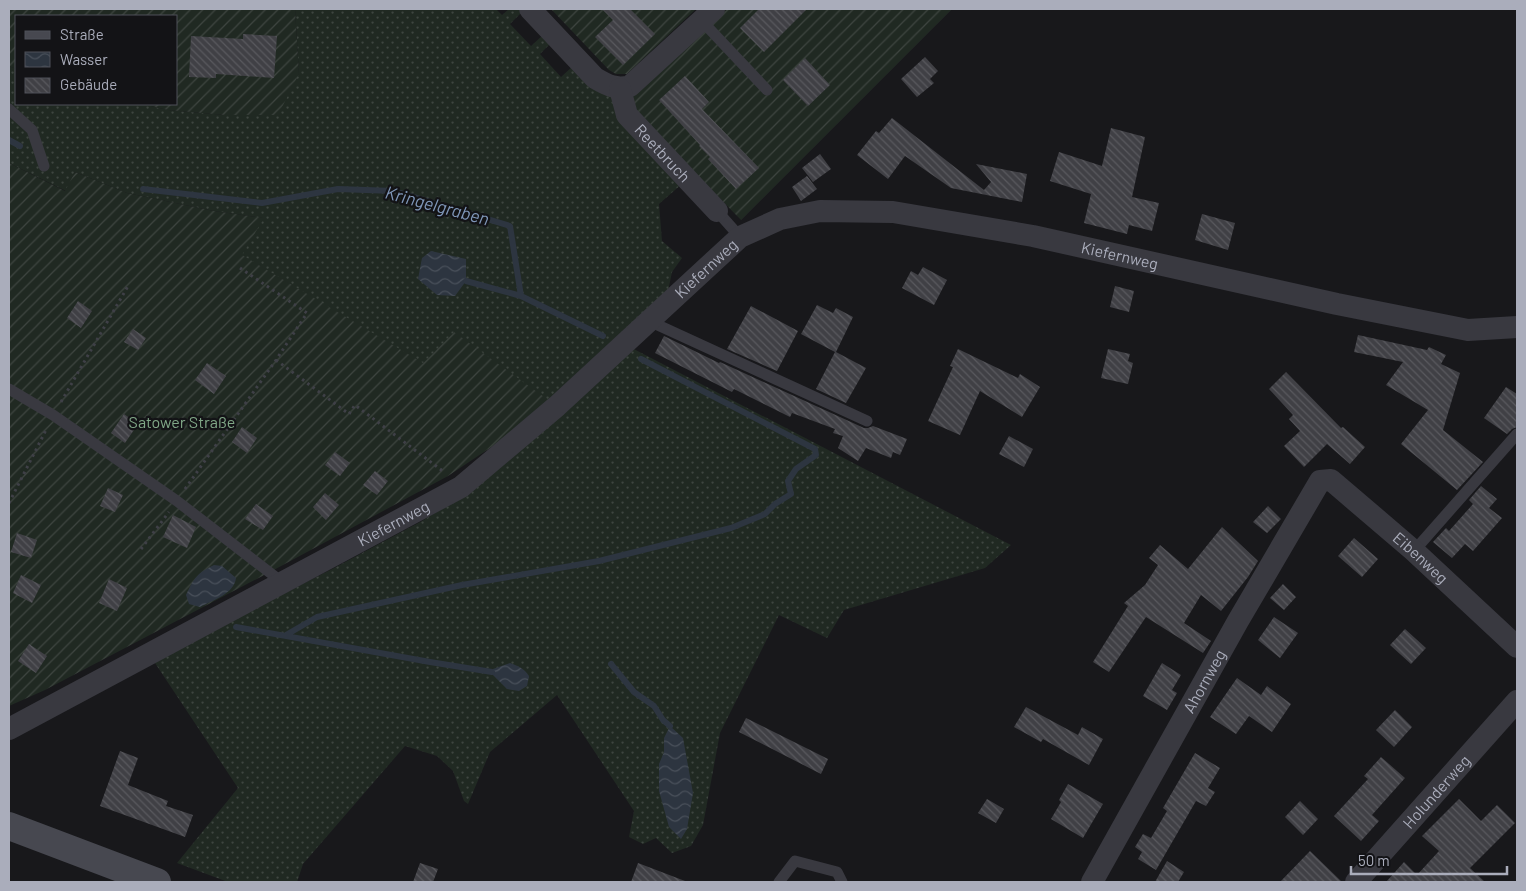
<svg xmlns="http://www.w3.org/2000/svg" width="1526" height="891" font-family="Barlow,sans-serif">
<style>
.grass{fill:url(#grass-dots)}
.garden{fill:url(#garden-furrows)}
.water{fill:url(#water-waves)}
.lines{fill:none;stroke-linecap:round;stroke-linejoin:round}
.stream{stroke:#2d3540;stroke-width:6}
.building{fill:url(#building-back-hatch)}
.path{stroke:#3f4047;stroke-width:3;stroke-dasharray:2.5 4;stroke-linecap:butt}
.service{stroke:#393940;stroke-width:11}
.minor{stroke:#393940;stroke-width:22}
.secondary{stroke:#474850;stroke-width:28}
.labels{text-anchor:middle;stroke-width:4.5;stroke-linejoin:round;paint-order:stroke}
.street-label{font-size:16px;fill:#aaadbb;stroke:#131316}
.park-label{font-size:16px;fill:#80a787;stroke:#131316}
.water-label{font-size:18px;font-style:italic;fill:#7f96b8;stroke:#131316}
</style>
<defs>
<pattern id="grass-dots" width="8" height="8" patternUnits="userSpaceOnUse" patternTransform="scale(1.25)"><rect width="8" height="8" fill="#202922"/><path d="M2 2h.1M6 6h.1" fill="none" stroke="#3e4540" stroke-width="1.8" stroke-linecap="round"/></pattern>
<pattern id="garden-furrows" width="10" height="10" patternUnits="userSpaceOnUse" patternTransform="scale(1.25)"><rect width="10" height="10" fill="#202922"/><path d="M-1 1l2-2M0 10L10 0M9 11l2-2" fill="none" stroke="#3e4540"/></pattern>
<pattern id="water-waves" width="16" height="10" patternUnits="userSpaceOnUse" patternTransform="scale(1.25)"><rect width="16" height="10" fill="#2d3540"/><path d="M0 5q4-4 8 0t8 0" fill="none" stroke="#49505a"/></pattern>
<pattern id="building-back-hatch" width="6" height="6" patternUnits="userSpaceOnUse" patternTransform="scale(1.25)"><rect width="6" height="6" fill="#404045"/><path d="M-1 5l2 2M0 0l6 6M5-1l2 2" fill="none" stroke="#59595e"/></pattern>
</defs>
<rect width="100%" height="100%" fill="#18181b"/>
<path class="grass" d="M295,9H496L502,15L509,9H518L522,12L510,24L531,46L543,35L551,43L540,54L561,77L573,66L615,100L683,183L659,204L662,241L682,258L672,272L667,296L551,402L423,364L241,255L263,218L214,211L127,193L75,172L66,191L9,163V66L16,69V104H142L168,110L225,115L299,74Z
M628,346L1011,545L985,568L844,610L827,638L779,615L720,733L703,825L691,846L672,853L656,838L643,844L629,837L634,811L557,695L490,752L468,804L464,801L453,771L437,756L405,746L303,864L297,882H228L177,863L238,788L153,660L334,568L422,521L477,487Z"/>
<path class="garden" d="M9,9H295L299,74L278,115H225L168,110L142,104H176V16H16V69L9,66Z
M551,9H696L627,74H616L609,70Z
M727,9H952L741,220L636,113L633,96Z
M9,163L65,191L75,172L127,193L214,211L264,218L242,255L423,363L454,332L551,402L496,444L448,476L270,572L45,690L9,706Z"/>
<path class="water" d="M431,251L466,259V281L455,296L437,295L418,279L422,258Z
M214,565L222,566L236,578C234,594 213,600 200,607L189,604L186,595C194,578 197,573 214,565Z
M510,663C518,666 524,668 529,676L527,686L519,691L507,689L492,674L493,669Z
M670,726L683,738L693,793L687,829L681,839L669,827L659,791V764L664,752V738Z"/>
<g class="lines">
<path class="stream" d="M9,140L20,146
M143,189L262,203L338,189L394,191L510,226L521,296L603,336
M466,281L521,296
M236,627L430,662L492,672
M286,635L317,617L462,585L599,561L731,528L765,514L775,504L791,494L788,481L796,469L816,455L815,449L641,359
M611,664L634,692L654,706L663,720L670,726"/>
</g>
<path class="building" d="M602,9H630L655,34L623,65L595,37L613,20Z
M759,9H807L764,52L740,28Z
M243,34L277,36L274,78L216,74V78L189,77L191,36L243,39Z
M925,57L938,71L930,79L934,83L917,97L901,79Z
M805,58L830,85L808,106L783,80Z
M685,76L709,102L702,109L759,168L736,189L708,159L710,157L699,146L700,145L659,100Z
M892,118L984,190L991,182L976,164L1027,174L1022,202L951,188L905,156L888,179L857,155L876,131L879,133Z
M1111,128L1145,137L1132,197L1159,203L1152,231L1129,225L1127,234L1084,223L1091,194L1050,181L1059,152L1102,166Z
M820,154L831,169L813,182L802,168Z
M807,176L817,189L801,201L792,187Z
M1202,214L1235,223L1228,250L1195,240Z
M923,267L947,280L934,305L902,288L911,271L918,275Z
M1115,286L1134,291L1129,312L1110,307Z
M78,301L92,311L81,328L67,318Z
M817,305L833,313L836,308L853,317L836,352L866,368L846,403L816,389L835,352L801,334Z
M751,306L798,331L777,371L727,349Z
M133,329L146,338L138,350L124,342Z
M1358,335L1427,350L1429,347L1446,355L1441,364L1460,373L1443,430L1483,462L1457,490L1401,444L1428,410L1386,385L1403,362L1354,352Z
M664,336L719,363L720,362L864,428H868L873,426L907,439L900,455L893,452L891,458L866,448L858,461L838,448L843,436L833,433L835,429L792,413L790,417L734,389L732,392L655,353Z
M958,349L1018,378L1020,374L1040,387L1022,417L980,391L960,435L928,421L953,367L950,366Z
M1108,349L1130,354L1128,361L1133,363L1128,384L1101,378Z
M207,363L226,376L214,394L195,380Z
M1286,372L1341,428L1343,427L1365,447L1350,464L1327,444L1304,467L1284,446L1300,431L1289,419L1293,415L1269,389Z
M1506,387L1517,394V427L1512,429L1507,434L1484,418Z
M124,414L138,424L125,443L111,433Z
M242,427L257,438L247,453L232,442Z
M1009,436L1033,449L1024,467L999,454Z
M335,452L350,463L340,476L325,465Z
M375,471L388,481L377,495L363,485Z
M1481,486L1497,499L1489,508L1502,518L1473,551L1465,544L1452,558L1433,542L1446,528L1449,531L1473,504L1469,500Z
M108,488L123,495L115,512L100,506Z
M325,493L339,505L326,520L313,507Z
M256,504L273,516L263,530L245,519Z
M1268,506L1281,519L1267,533L1253,522Z
M173,515L196,527L187,548L163,537Z
M1222,527L1258,561L1248,577L1221,611L1201,595L1184,623L1211,641L1203,653L1146,617L1109,672L1093,662L1128,606L1124,603L1145,585L1158,565L1149,558L1160,545L1188,569Z
M17,533L37,540L31,558L11,552Z
M1354,538L1378,559L1362,577L1338,556Z
M21,575L41,585L32,603L13,593Z
M109,579L127,588L117,611L99,603Z
M1283,584L1296,597L1284,610L1270,598Z
M1274,617L1298,633L1280,658L1258,640Z
M1405,629L1426,648L1411,664L1390,645Z
M29,644L47,656L36,673L18,661Z
M1162,663L1181,675L1172,690L1177,693L1167,710L1143,696Z
M1237,678L1261,695L1267,686L1291,704L1272,732L1249,716L1236,734L1210,717Z
M1026,707L1078,735L1082,727L1103,739L1089,765L1043,739L1041,742L1014,727Z
M1395,710L1412,727L1394,747L1376,730Z
M746,718L828,759L821,774L739,732Z
M120,751L138,758L128,785L168,801L166,806L193,815L185,837L100,806Z
M1195,753L1220,768L1208,788L1215,792L1206,806L1196,801L1156,870L1138,859L1142,852L1135,847L1143,834L1151,838L1167,811L1163,808Z
M1381,757L1405,778L1372,815L1379,821L1361,841L1334,816L1368,779L1364,776Z
M1068,784L1103,804L1083,838L1051,819L1061,802L1059,800Z
M987,799L1004,809L996,823L978,813Z
M1459,799L1481,821L1497,805L1515,823L1470,868L1485,882H1386L1404,862L1417,875L1439,851L1422,836Z
M1300,801L1318,819L1303,835L1285,817Z
M1310,851L1342,882H1280Z
M1167,861L1184,872L1178,882H1155Z
M420,863L438,869L433,882H413Z
M638,863L685,881L684,882H631Z"/>
<g class="lines">
<path class="path" d="M276,360L349,414L355,405L444,472
M61,402L128,286
M185,489L276,360L307,313L240,268
M9,503L47,428
M141,549L169,512"/>
<path class="service" d="M701,20L767,90
M9,109L32,130L44,166
M717,211L740,237
M649,321L867,421
M9,389L53,415L177,501L282,582
M1414,551L1517,434
M779,882L795,861L837,872L842,882"/>
<g class="minor">
<path d="M530,9L595,78C607,85 616,90 630,86L714,9"/>
<path id="s1" d="M620,89L627,115L717,211"/>
<path id="s2" d="M9,729L461,487L557,406L740,237L780,219L820,211L893,212L1033,236L1337,304L1468,330L1517,327"/>
<path id="s3" d="M1092,882L1238,621L1320,481L1331,480L1414,551L1517,647"/>
<path id="s4" d="M1356,882L1517,701"/>
</g>
<path class="secondary" d="M9,826L157,882"/>
</g>
<g class="labels">
<g class="street-label">
<text dy="6" stroke="none"><textPath href="#s1" startOffset="79">Reetbruch</textPath></text>
<text dy="6" stroke="none"><textPath href="#s2" startOffset="1276">Kiefernweg</textPath></text>
<text dy="6" stroke="none"><textPath href="#s2" startOffset="841">Kiefernweg</textPath></text>
<text dy="6" stroke="none"><textPath href="#s2" startOffset="436">Kiefernweg</textPath></text>
<text dy="6" stroke="none"><textPath href="#s3" startOffset="591">Eibenweg</textPath></text>
<text dy="6" stroke="none"><textPath href="#s3" startOffset="230">Ahornweg</textPath></text>
<text dy="6" stroke="none"><textPath href="#s4" startOffset="121">Holunderweg</textPath></text>
</g>
<g class="park-label">
<text x="182" y="428">Satower Straße</text>
</g>
<g class="water-label">
<text transform="translate(437 206) rotate(15)" y="6">Kringelgraben</text>
</g>
</g>
<rect width="1526" height="891" fill="none" stroke="#aaadbb" stroke-width="20"/>
<rect x="15" y="15" width="162" height="90" fill="#131316" stroke="#4f5158"/>
<rect x="25" y="31" width="25" height="8" fill="#474850" stroke="#4f5158"/>
<text x="60" y="40" font-size="15" fill="#aaadbb">Straße</text>
<rect x="25" y="52" width="25" height="15" fill="url(#water-waves)" stroke="#4f5158"/>
<text x="60" y="65" font-size="15" fill="#aaadbb">Wasser</text>
<rect x="25" y="78" width="25" height="15" fill="url(#building-back-hatch)" stroke="#4f5158"/>
<text x="60" y="90" font-size="15" fill="#aaadbb">Gebäude</text>
<path d="M1351 866v8h156v-8" fill="none" stroke="#aaadbb" stroke-width="2.5"/>
<text x="1358" y="866" font-size="15" fill="#aaadbb" stroke="#131316" stroke-width="4" paint-order="stroke">50 m</text>
</svg>
